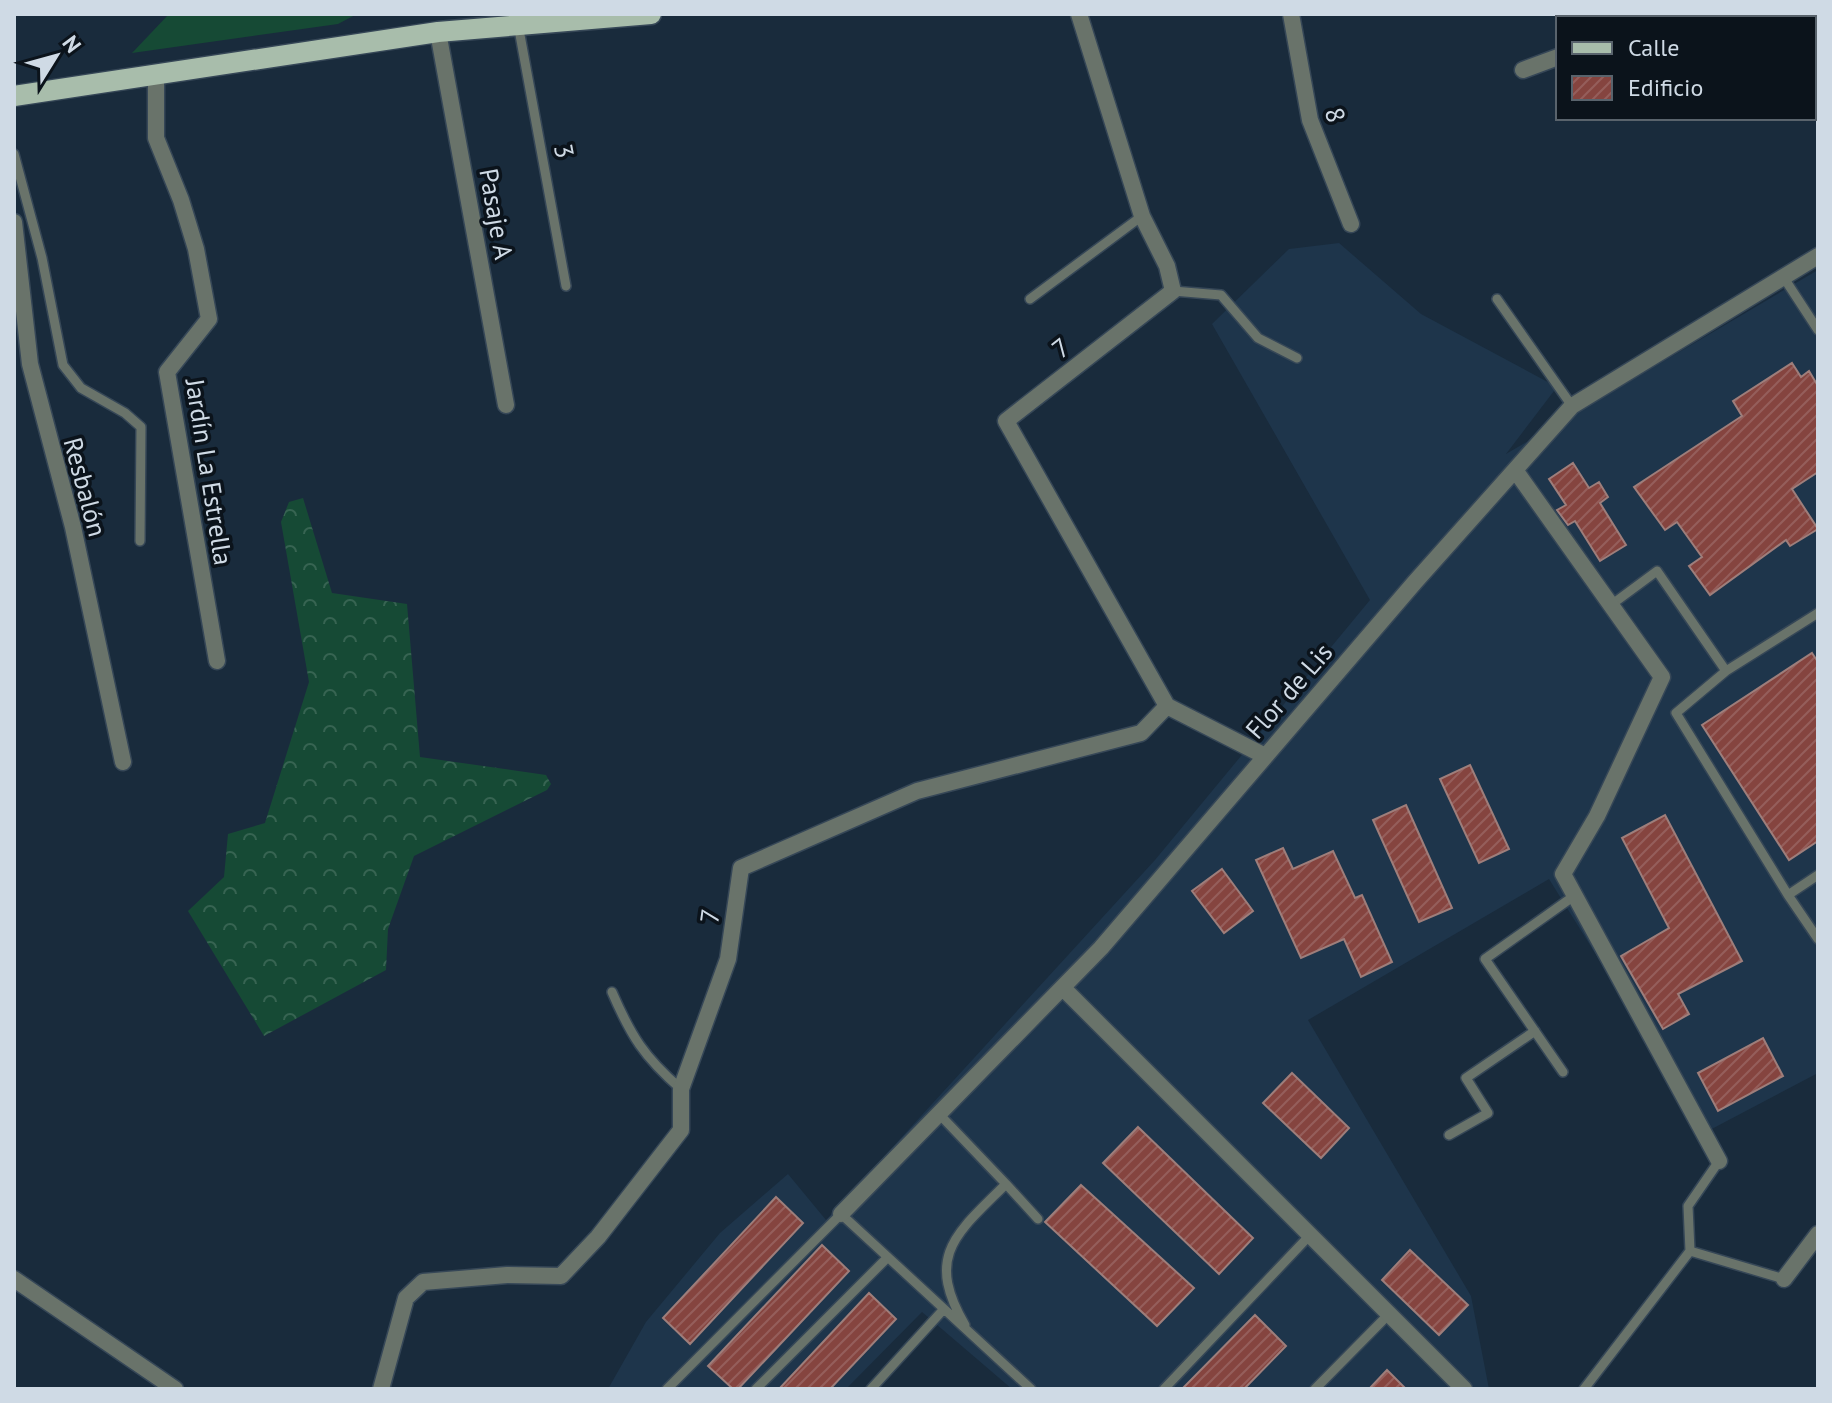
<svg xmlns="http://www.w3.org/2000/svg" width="1832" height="1403" font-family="'PT Sans',sans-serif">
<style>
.built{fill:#1e354b}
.grass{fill:#164a35}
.forest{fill:url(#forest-crowns)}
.building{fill:url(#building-hatch);stroke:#9e7e7b;stroke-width:2}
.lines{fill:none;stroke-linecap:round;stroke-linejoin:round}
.service-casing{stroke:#364757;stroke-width:12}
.minor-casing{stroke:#364757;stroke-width:19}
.primary-casing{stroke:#364757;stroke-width:23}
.service{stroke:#69736a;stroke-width:9}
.minor{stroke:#69736a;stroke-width:16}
.primary{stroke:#a8bdab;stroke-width:20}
.labels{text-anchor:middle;stroke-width:7;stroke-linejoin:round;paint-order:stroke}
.street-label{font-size:26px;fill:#cfdae5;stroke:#0b131b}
</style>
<defs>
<pattern id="forest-crowns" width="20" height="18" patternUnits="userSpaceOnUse" patternTransform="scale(2)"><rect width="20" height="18" fill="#164a35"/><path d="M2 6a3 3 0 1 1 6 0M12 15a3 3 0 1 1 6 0" fill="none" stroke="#376452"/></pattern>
<pattern id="building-hatch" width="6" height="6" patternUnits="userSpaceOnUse" patternTransform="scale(2)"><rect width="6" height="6" fill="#85443f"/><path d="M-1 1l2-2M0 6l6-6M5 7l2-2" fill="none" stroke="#955e5b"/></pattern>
</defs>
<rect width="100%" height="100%" fill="#192b3c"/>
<path class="built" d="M1339,243L1421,314L1557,387L1506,454L1818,270V1073L1706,1132L1549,879L1308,1020L1471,1296L1489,1389H1012L922,1312L846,1389H608L646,1322L720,1233L788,1174L826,1220L1155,860L1370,600L1212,324L1289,249Z"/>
<path class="grass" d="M169,14H357L338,24L132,53Z"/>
<path class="forest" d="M303,498L332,593L407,604L420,757L546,775L551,784L547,790L414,856L388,929L386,970L264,1036L188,911L224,877L228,834L265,823L309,682L281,522L289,502Z"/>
<path class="building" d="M1792,363L1801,377L1809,371L1818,386V472L1792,489L1818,529L1790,546L1786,540L1710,595L1689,566L1702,557L1677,522L1665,530L1634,487L1742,416L1733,401Z
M1573,463L1589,488L1599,482L1608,497L1600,503L1626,545L1600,561L1575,521L1568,525L1557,510L1566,505L1549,479Z
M1812,653L1818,662V841L1789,860L1702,725Z
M1470,765L1509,849L1479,863L1440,779Z
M1406,805L1452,908L1419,922L1373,820Z
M1665,815L1742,961L1678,994L1689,1014L1663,1029L1621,956L1669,928L1622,838Z
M1283,848L1293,869L1333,851L1355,898L1362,895L1392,962L1361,977L1344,939L1301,958L1256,860Z
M1222,869L1253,911L1224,933L1192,891Z
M1763,1038L1783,1076L1718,1111L1698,1073Z
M1292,1073L1349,1128L1321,1158L1263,1103Z
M1138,1127L1253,1238L1219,1274L1103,1163Z
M1081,1185L1194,1288L1157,1326L1045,1222Z
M776,1197L803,1223L690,1344L663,1318Z
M822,1245L849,1271L738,1389H733L708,1366Z
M1410,1250L1468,1305L1439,1335L1382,1280Z
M869,1293L896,1319L830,1389H779Z
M1255,1315L1286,1346L1244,1389H1182Z
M1387,1370L1406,1389H1369Z"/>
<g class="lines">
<g class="service-casing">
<path id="service" d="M518,24L566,286
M14,154L42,258L63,365L81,388L125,413L141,427L140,541
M1784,278L1818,330
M1173,291L1221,295L1258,338L1297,358
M1030,299L1142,216
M1497,299L1572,406
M1611,605L1657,571L1726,671
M1818,613L1726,671L1676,713L1788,895L1818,875
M1788,895L1818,939
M612,992C631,1036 644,1057 681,1089
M1563,1072L1485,959L1574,896
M941,1116L1006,1184C957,1233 924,1255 965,1325
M1449,1135L1488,1113L1466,1078L1535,1031
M1006,1184L1038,1219
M1690,1251L1688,1206L1719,1161
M667,1389L841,1214L1031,1389
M756,1389L886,1259
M871,1389L943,1310
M1164,1389L1311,1234
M1315,1389L1388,1315
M1584,1389L1690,1251L1784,1279"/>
</g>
<g class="minor-casing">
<path id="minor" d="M1079,14L1142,216L1167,266L1173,291L1006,421L1167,706L1265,756
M1291,14L1310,120L1351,224
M1664,18L1675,14
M438,32L506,405
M1523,70L1558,57
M156,73V138L181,200L196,249L209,319L167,372L217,661
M14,222L30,364L73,527L123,762
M1515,470L1662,677L1597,816L1563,874L1719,1161
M1064,989L1464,1389
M841,1214L1101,948L1415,582L1572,406L1818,256
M14,1279L175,1389
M1784,1279L1818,1234
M381,1389L406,1298L423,1282L507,1275L561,1276L598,1237L681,1130V1089L728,959L741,868L917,791L1141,733L1167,706"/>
</g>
<g class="primary-casing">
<path id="primary" d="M14,96L438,32L651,14"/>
</g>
<use href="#service" class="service"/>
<use href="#minor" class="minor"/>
<use href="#primary" class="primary"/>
</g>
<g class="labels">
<g class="street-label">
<text transform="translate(1335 115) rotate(74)" y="9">8</text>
<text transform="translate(564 151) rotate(79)" y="9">3</text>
<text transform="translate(496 214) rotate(80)" y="9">Pasaje A</text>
<text transform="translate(1061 348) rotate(-38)" y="9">7</text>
<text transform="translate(209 472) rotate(81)" y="9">Jardín La Estrella</text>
<text transform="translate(85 487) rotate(75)" y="9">Resbalón</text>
<text transform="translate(1289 691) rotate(-49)" y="9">Flor de Lis</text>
<text transform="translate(710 916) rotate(-82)" y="9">7</text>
</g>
</g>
<rect width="1832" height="1403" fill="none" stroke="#cfdae5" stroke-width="32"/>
<rect x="1556" y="16" width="260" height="104" fill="#0b131b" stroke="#59636c" stroke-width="2"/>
<rect x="1572" y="42" width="40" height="12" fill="#a8bdab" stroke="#59636c" stroke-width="2"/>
<text x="1628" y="56" font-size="24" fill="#cfdae5">Calle</text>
<rect x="1572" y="76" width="40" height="24" fill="url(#building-hatch)" stroke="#59636c" stroke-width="2"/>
<text x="1628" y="96" font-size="24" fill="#cfdae5">Edificio</text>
<g transform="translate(56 56) rotate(53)" stroke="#0b131b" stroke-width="6" paint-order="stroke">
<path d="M0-6L14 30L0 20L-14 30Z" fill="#cfdae5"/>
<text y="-12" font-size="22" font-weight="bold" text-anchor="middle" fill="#cfdae5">N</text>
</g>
</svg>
